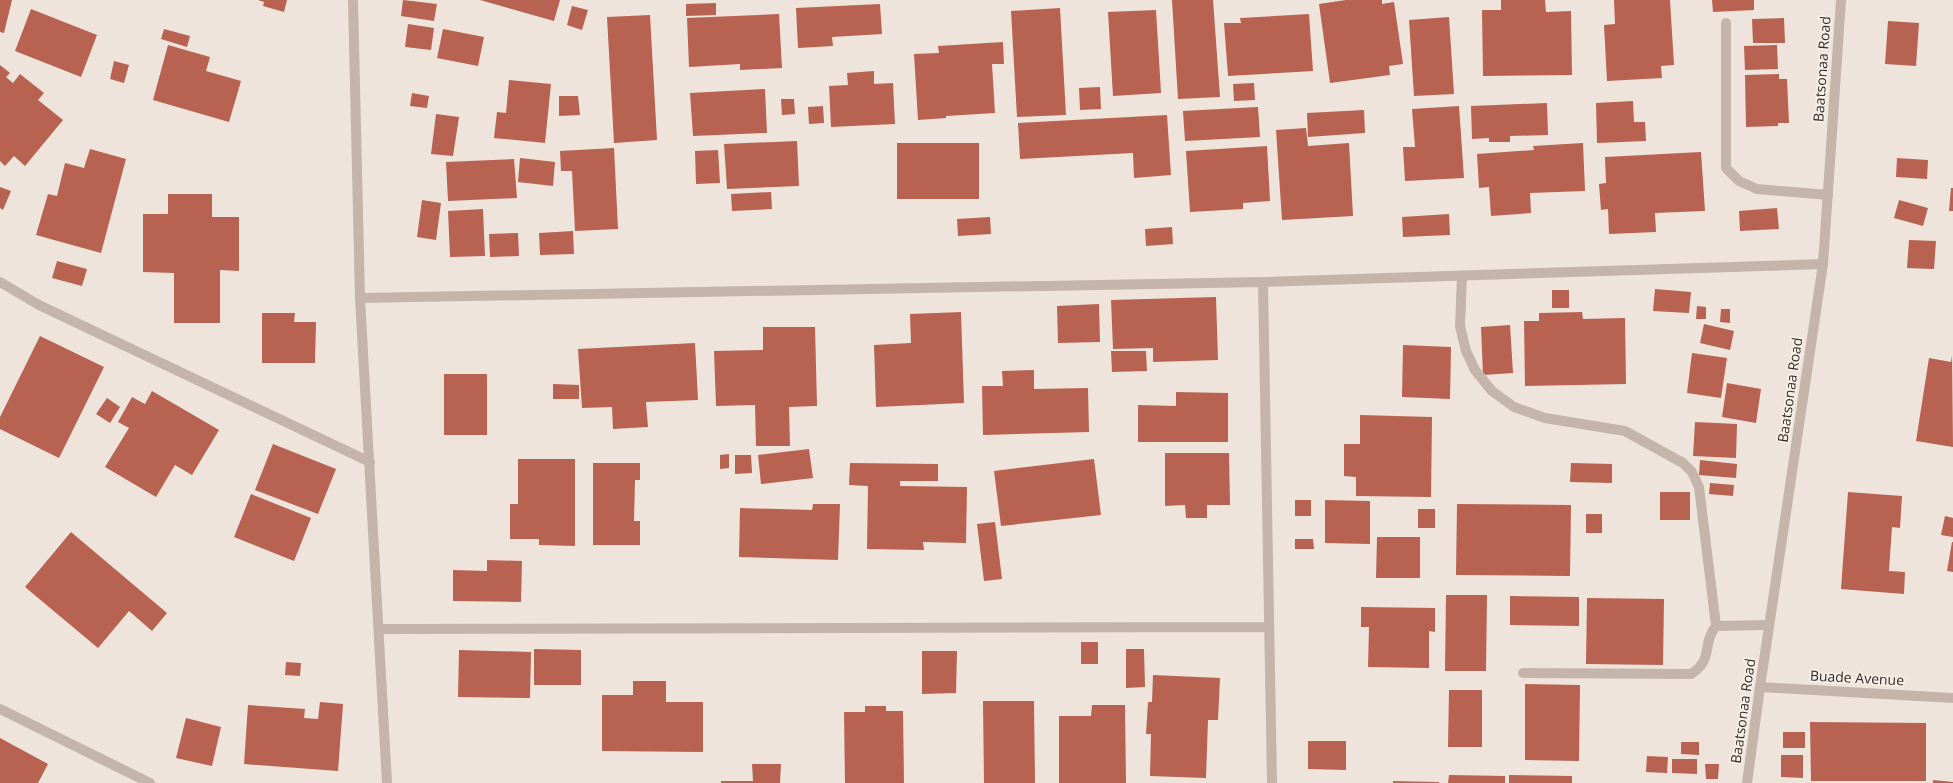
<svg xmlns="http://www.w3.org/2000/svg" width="1953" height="783" font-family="'Open Sans',sans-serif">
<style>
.building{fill:#b86251}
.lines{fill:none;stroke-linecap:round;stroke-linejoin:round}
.service{stroke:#c5b4a9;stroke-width:10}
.minor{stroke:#c5b4a9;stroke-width:10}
.tertiary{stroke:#c5b4a9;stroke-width:10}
.labels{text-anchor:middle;stroke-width:3.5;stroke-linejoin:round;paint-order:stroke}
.street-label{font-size:14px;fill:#332b28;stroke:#f7efe8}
</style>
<rect width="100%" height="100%" fill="#efe4dc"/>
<path class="building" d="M0,0H12L4,33L0,32Z
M258,0H287L284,12L263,6L264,2Z
M403,0L437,4L434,21L401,16Z
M480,0H560L554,21Z
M1172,0H1213L1220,97L1178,99Z
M1346,0H1382V4L1394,2L1403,64L1389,66L1390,75L1330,83L1319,4Z
M1501,0H1545L1546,12L1571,11L1572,75L1483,76L1482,10H1501Z
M1614,0H1670L1674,65L1661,66L1662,78L1607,81L1604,25L1615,24Z
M1712,0H1754V10L1713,12Z
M716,3V15L686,16V4Z
M880,4L882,34L832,37L833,46L798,48L796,8Z
M572,6L588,10L582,30L567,25Z
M1060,8L1066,115L1017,117L1011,11Z
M31,9L97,35L81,77L15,51Z
M1156,10L1161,93L1113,96L1108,12Z
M779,14L782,68L740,70V64L689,67L687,18Z
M1309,14L1313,71L1228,76L1224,23H1241L1240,18Z
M650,15L657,140L614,143L607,17Z
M1449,17L1454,94L1414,96L1409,20Z
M1784,18L1785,43H1753L1752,19Z
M1888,21L1919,23L1916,66L1885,64Z
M408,24L434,28L431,50L405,47Z
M164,29L190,36L187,47L161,39Z
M443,29L484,37L478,66L437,58Z
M1003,42L1004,64H992L995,113L946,116V118L918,120L914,54L939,53L938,46Z
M168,45L210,57L206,71L241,81L229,122L153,100Z
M1777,45L1778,69L1745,70L1744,46Z
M114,61L129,65L124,83L110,79Z
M0,65L10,73L6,77L13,83L20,74L44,93L38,100L63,120L25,166L14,156L5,166L0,161Z
M874,71V84L893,83L895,124L831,127L829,86L848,85L847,73Z
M1779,74V79H1787L1789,123H1778V126L1746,127L1745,75Z
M509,80L551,84L545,143L494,138L497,112L506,113Z
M1254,83L1255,100L1234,101L1233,84Z
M1100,87L1101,109L1080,110L1079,88Z
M765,89L767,133L693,136L690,93Z
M412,93L429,96L427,108L410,106Z
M559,96H578L580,115L559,116Z
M781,99H794L795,114L782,115Z
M1633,101L1634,122H1645L1646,141L1597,143L1596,103Z
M1547,103L1548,135L1510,136V142H1489V138L1472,139L1471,106Z
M823,106L824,123L809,124L808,107Z
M1459,106L1464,178L1405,181L1403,147H1415L1412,109Z
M1258,107L1260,137L1185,141L1183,111Z
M1364,110L1365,133L1308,137L1307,113Z
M436,114L459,117L453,156L431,154Z
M1167,115L1171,175L1134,178L1133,153L1020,159L1018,123Z
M1306,128L1308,146L1349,143L1353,216L1282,220L1276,130Z
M797,141L799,186L727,189L724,144Z
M897,143H979V199H897Z
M1583,143L1585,191L1530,193L1531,213L1491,216L1489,187L1479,188L1477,154L1534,150L1533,146Z
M1267,146L1270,201L1243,203V209L1190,212L1186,151Z
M614,148L618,229L575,231L572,171H561L560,151Z
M90,149L126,159L101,253L36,235L48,194L57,196L65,163L84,168Z
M718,150L720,183L696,184L695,151Z
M1701,152L1705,211L1655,213L1656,232L1609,234L1608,209L1601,210L1599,184L1606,183L1605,157Z
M520,158L555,162L553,186L518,182Z
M1897,158L1928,160L1927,179L1896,177Z
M514,159L517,198L448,201L446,162Z
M0,187L11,191L3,210L0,208Z
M1951,188H1953V211H1949Z
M771,192L772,209L732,211L731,194Z
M168,194H212V217H239V271L220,270V323H174V273L143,272V214H168Z
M422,200L441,203L436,240L417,237Z
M1899,200L1928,208L1923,226L1894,218Z
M1777,208L1779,229L1740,231L1739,211Z
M483,209L485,256L450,257L448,211Z
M1449,214L1450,235L1403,237L1402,217Z
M990,217L991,234L958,236L957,219Z
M1172,227L1173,244L1146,246L1145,229Z
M573,231L574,254L540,255L539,233Z
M518,233L519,256L490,257L489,234Z
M1909,240L1936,241L1934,269L1907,268Z
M57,261L87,269L82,286L52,278Z
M1655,289L1691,292L1689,313L1653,311Z
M1552,290H1569V308H1552Z
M1216,297L1218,360L1153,362V348L1113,349L1111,300Z
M1099,304L1100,342L1058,343L1057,306Z
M1697,306L1706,307V319H1696Z
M1721,309H1730V323L1720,322Z
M961,312L964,403L876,407L874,345L911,343L910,314Z
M1582,312L1583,319L1625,318L1626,384L1525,386L1524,321H1539V313Z
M262,313H295L294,322H316L315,363H262Z
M1704,324L1734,331L1730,350L1700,343Z
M1510,325L1513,373L1483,375L1481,327Z
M763,327H815L817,406L789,407L790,446H756L755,405L716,406L714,351L763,350Z
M40,336L104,367L59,458L0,429V417Z
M695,343L698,400L646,402L648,427L613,429L612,407L582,408L578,349Z
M1403,345L1451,347L1450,399L1402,397Z
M1111,351H1146L1147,371L1112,372Z
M1692,353L1727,358L1721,398L1687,393Z
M1952,356L1953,447L1916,441L1929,358L1951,362Z
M1034,370V389L1088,388L1089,432L983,435L982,386H1003L1002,371Z
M444,374H487V435H444Z
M1727,383L1761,389L1756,423L1722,417Z
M553,384L579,385V399H553Z
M152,391L219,430L192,475L175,465L156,497L105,467L129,428L118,422L132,397L145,404Z
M1176,392L1228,393V442H1138V405L1176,406Z
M107,398L120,407L110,423L96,414Z
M1360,415L1432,417L1431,497L1356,496V477L1344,476V444H1360Z
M1695,422L1737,424L1736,458L1693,456Z
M273,444L336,469L318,514L255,490Z
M809,449L813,478L761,484L758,455Z
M1165,453H1229L1230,505H1207V518H1186L1185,505L1165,506Z
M729,454V468L720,469V455Z
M735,455H751L752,473L735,474Z
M518,459H575V546L539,545V539H510V504H518Z
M1094,459L1101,515L1001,526L994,471Z
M1700,460L1737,464L1736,478L1699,475Z
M593,463H640V480H635L634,521H640V545H593Z
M850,463L938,464V481H900V486L967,487L966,543L923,542L924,550L867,549L868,486L849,485Z
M1571,463L1612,464V483L1570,482Z
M1710,483L1734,485L1733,496L1709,494Z
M1660,492H1690V520H1660Z
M1848,492L1902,496L1900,528L1892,527L1889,571L1905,572L1904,594L1841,589Z
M251,494L311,518L294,561L234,537Z
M1295,500H1311V516H1295Z
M1325,500L1370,501V544L1325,543Z
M813,504H840L838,560L739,557L740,508L812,510Z
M1457,504L1571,505L1570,576L1456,575Z
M1418,509H1435V528H1418Z
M1586,514H1602V533H1586Z
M1945,516L1953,518V537L1941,535Z
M995,522L1002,579L984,581L977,524Z
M71,532L167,613L152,631L129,611L98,648L25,587Z
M1377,537H1420V578H1376Z
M1295,539H1313L1314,549H1295Z
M1952,542H1953V572L1947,571Z
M487,560L522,561L521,602L453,601V570L487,571Z
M1446,595H1487L1486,671H1445Z
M1510,596L1579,597V626L1510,625Z
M1587,598L1664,599L1663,665L1586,664Z
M1361,607L1435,608V632L1429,631V668L1368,667L1369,627H1361Z
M1081,642H1098V664H1081Z
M534,649L581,650V685H534Z
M1126,649H1144L1145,687L1126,688Z
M459,650L531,652L530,698L458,697Z
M922,651H957L956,693L922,694Z
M286,662L301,663L300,676L285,675Z
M1153,675L1220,678L1218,720H1208L1206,778L1150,776L1151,734H1146L1148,702H1152Z
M633,681H666V702H703V752L602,751V695H633Z
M1525,684L1580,685L1579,761L1525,760Z
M1449,690H1482V747H1448Z
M983,701H1034L1035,783H984Z
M320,702L343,704L338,771L244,764L248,705L305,709L304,718L318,719Z
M1092,705H1125L1126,783H1059V716H1091Z
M865,706H886V711H903L904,783H845L844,712H865Z
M186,718L221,727L212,766L176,758Z
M1810,722L1926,723V781H1811Z
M1783,732H1805V748H1783Z
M0,738L48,764L38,783H0Z
M1308,741H1346V770L1308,769Z
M1681,742H1699V755L1681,754Z
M1781,755H1803V778L1781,777Z
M1647,756L1668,757L1667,773L1646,772Z
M1672,759H1697V774L1672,773Z
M752,764H781L780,783H721V781H753Z
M1705,764H1719L1718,779H1706Z
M1449,775L1505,776V783H1448Z
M1509,775L1572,776V783H1509Z
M1933,780L1953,782V783H1933Z
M1393,781L1439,782V783H1393Z"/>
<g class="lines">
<path class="service" d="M1726,23V168L1739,181L1757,189L1828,195
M1462,276L1460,326L1466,351L1475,370L1492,391L1514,407L1545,418L1625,431L1683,463L1692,472L1699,487L1716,626
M1523,673L1691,674C1714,660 1702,642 1716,626L1769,625"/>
<path class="minor" d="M353,0L360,298L387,783
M0,282L39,305L370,462
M1263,282L1272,783
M360,298L1263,282L1823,264
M380,629L1269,627
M1760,687L1953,698
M0,709L150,783"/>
<path class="tertiary" d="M1747,783L1760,687L1823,264L1841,0"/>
</g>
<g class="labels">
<g class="street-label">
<text transform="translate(1822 69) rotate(-86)" y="5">Baatsonaa Road</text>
<text transform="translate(1790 390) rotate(-82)" y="5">Baatsonaa Road</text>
<text transform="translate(1857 678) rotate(3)" y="5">Buade Avenue</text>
<text transform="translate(1743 711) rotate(-82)" y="5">Baatsonaa Road</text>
</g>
</g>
</svg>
